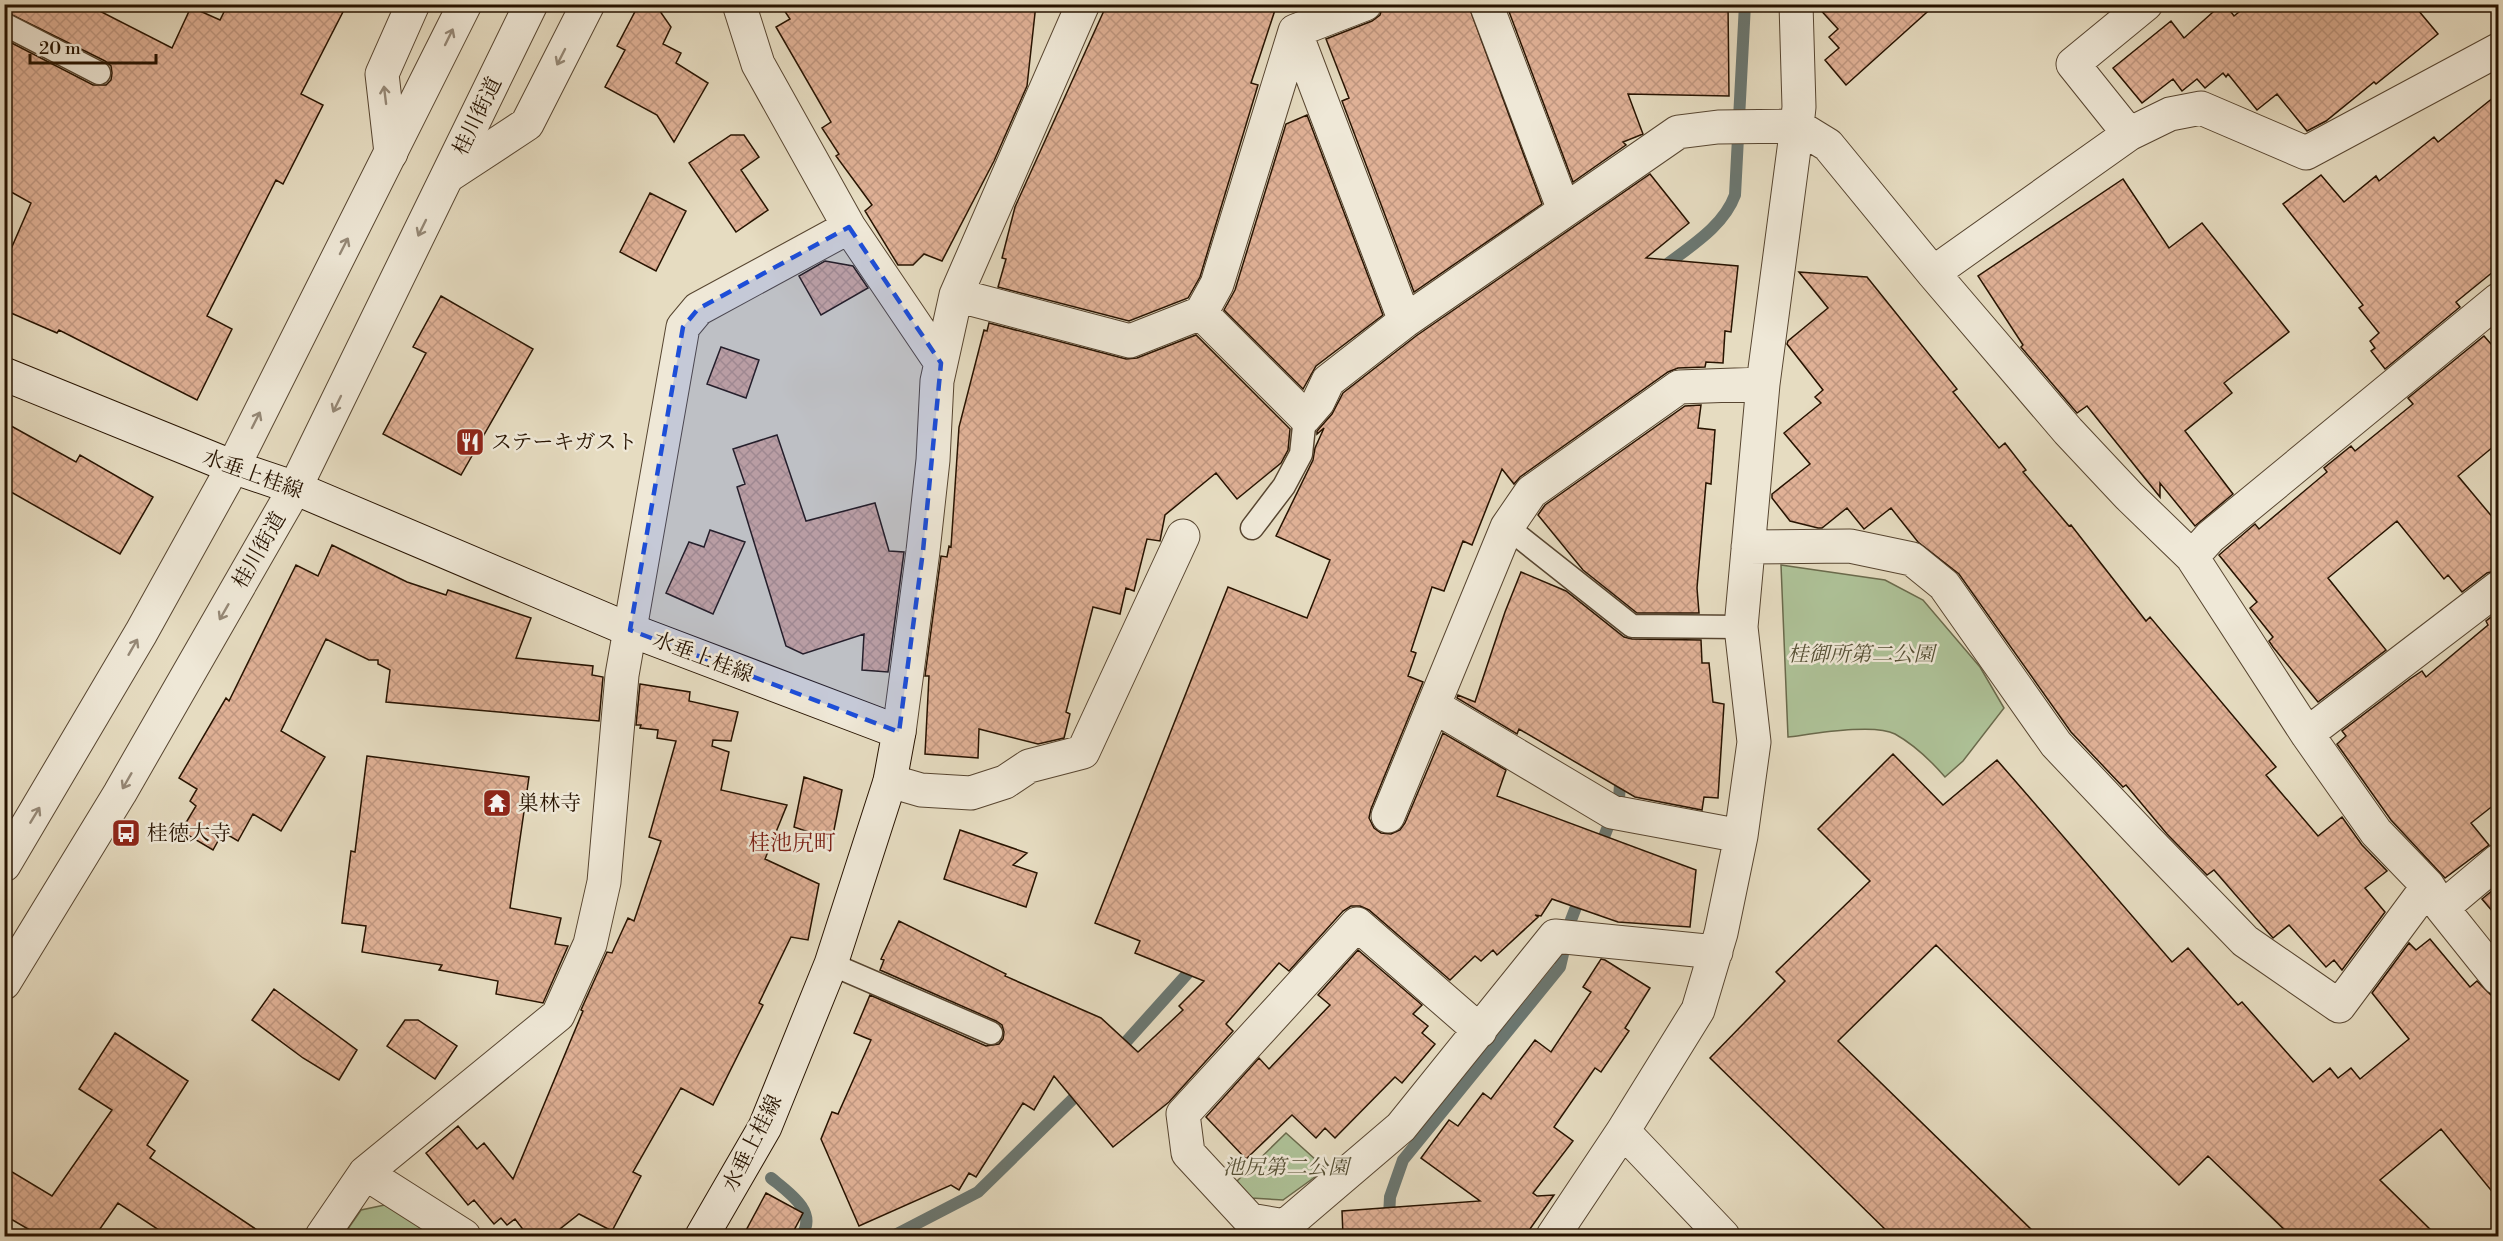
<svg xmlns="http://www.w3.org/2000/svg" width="2503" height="1241" font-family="'Libre Bodoni','Noto Serif JP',serif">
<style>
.green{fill:#aec298;stroke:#6a6a4c;stroke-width:1.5}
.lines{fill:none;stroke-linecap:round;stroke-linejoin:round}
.stream{stroke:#6b7771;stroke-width:12}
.building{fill:url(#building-cross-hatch);stroke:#271300;stroke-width:1.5}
.service-casing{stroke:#574530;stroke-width:25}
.minor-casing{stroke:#574530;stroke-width:35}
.tertiary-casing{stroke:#574530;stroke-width:35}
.secondary-casing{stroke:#271300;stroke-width:35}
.service{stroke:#efe8d7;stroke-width:22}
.minor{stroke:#efe8d7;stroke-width:33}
.tertiary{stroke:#efe8d7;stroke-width:33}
.secondary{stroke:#efe8d7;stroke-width:33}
.oneway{stroke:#958876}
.marked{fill:#1d4ed8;fill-opacity:0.2;stroke:#1d4ed8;stroke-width:4.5;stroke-dasharray:12 8;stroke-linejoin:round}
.labels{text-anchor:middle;stroke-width:5;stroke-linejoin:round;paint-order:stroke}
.street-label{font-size:21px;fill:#271300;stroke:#efe8d7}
.poi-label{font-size:21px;fill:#271300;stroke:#efe8d7;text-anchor:start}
.park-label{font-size:21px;font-style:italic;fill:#565035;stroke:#efe8d7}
.neighbourhood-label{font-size:22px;fill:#7a1f14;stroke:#efe8d7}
</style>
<defs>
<pattern id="building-cross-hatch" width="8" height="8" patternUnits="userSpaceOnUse" patternTransform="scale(1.5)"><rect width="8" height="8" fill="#e0b196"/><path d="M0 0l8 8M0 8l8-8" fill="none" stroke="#c09780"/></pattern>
</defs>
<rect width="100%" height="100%" fill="#e6dcc1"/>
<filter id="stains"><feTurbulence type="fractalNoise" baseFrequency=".00333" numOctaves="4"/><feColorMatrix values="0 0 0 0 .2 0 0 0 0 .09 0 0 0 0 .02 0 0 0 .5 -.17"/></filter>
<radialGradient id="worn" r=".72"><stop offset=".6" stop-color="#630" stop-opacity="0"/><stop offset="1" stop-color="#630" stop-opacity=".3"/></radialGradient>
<path class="green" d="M1781,565L1885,580L1923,600L1980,667L2004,708L1963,761L1945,777C1932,762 1913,744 1895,734C1874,723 1813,734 1788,737Z
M1286,1133L1326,1169L1283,1200L1251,1198L1237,1181Z
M394,1203L441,1236H343L361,1210Z"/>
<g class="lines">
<path class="stream" d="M1661,269C1687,248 1723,228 1735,195L1745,4
M1599,850L1619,798L1621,772
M1116,1053L1197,963
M771,1178C788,1192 819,1212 801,1236
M893,1236L978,1192L1084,1088
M1388,1236L1390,1197L1403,1160L1560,967L1571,920L1581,894"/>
</g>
<path class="building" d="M4,4H86L172,48L191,7L220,20L228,4H347L301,94L323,105L283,184L276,180L207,316L232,329L197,400L59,330L57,333L4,310V265L31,203L4,188V39L93,85H106L111,80L112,73L111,66L105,61L4,11Z
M639,4H655L671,27L663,44L681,53L676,63L708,83L674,142L657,115L605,87L625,50L617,46Z
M780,4H1036L1027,86L994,161L942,261L924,254L913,265H898L865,211L872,205L836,156L839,154L822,128L831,122L776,27L790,19Z
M1107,4H1277L1251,83L1258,85L1200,277L1188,298L1129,321L998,287L1006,259L1002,258L1015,207Z
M1383,4H1468L1542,204L1414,292L1342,101L1349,98L1326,39L1372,21L1380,15Z
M1519,4H1728L1729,96L1628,94L1643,134L1623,142L1626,145L1573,182L1508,9Z
M1815,4H1936L1846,85L1825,60L1839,48L1829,37L1838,29Z
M2222,4H2225L2234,16L2249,4H2413L2438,34L2376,84L2374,82L2326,121L2307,131L2277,94L2257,110L2228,74L2226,77L2223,73L2205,88L2197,79L2182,91L2173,79L2142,103L2113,68L2171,21L2184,38Z
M2499,93V267L2456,302L2460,307L2385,369L2371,351L2375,348L2370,341L2379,333L2359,308L2363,305L2283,204L2321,175L2344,202L2376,176L2379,181L2434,137L2438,142Z
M1307,115L1383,315L1316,366L1303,389L1224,310L1235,290L1286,124Z
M731,135H744L759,157L741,170L768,210L736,232L689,163Z
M1650,174L1689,223L1646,258L1738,266L1731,332L1725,331L1723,363L1706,362L1705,367L1678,368L1668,372L1520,477L1514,484L1502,469L1472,545L1463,541L1444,591L1432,587L1411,651L1416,653L1408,676L1423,682L1371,809L1369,818L1374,828L1381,833L1391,834L1400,830L1405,823L1443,733L1506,770L1497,796L1696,870L1690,927L1618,922L1552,899L1541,916L1535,915L1538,917L1497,955L1493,950L1481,961L1475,956L1450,980L1369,910L1360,906H1351L1343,911L1289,971L1279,963L1226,1024L1233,1031L1169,1102L1113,1147L1054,1076L1034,1110L1023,1103L976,1177L969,1173L959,1190L951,1185L859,1226L821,1139L832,1112L838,1114L871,1040L854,1033L870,995L986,1046L999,1044L1003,1039L1004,1032L1002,1025L996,1021L880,970L884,960L881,959L899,921L1006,974L1005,976L1101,1018L1138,1052L1183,1010L1179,1006L1204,981L1135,953L1140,941L1095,923L1228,587L1307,618L1330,560L1276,536L1313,460L1315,448L1324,428L1317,434V431L1332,414L1343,393L1416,336Z
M2123,179L2169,248L2202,223L2289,332L2224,383L2232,393L2185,431L2233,494L2195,526L2160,483V497L2087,406L2077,413L2021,347L2023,345L1978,276Z
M650,193L686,211L656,271L620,252Z
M825,261L853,266L868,288L821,315L799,276Z
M1799,272L1867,277L1957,389L1953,392L1999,448L2005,443L2026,470L2023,472L2069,526L2071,525L2146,621L2150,617L2276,767L2266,775L2318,836L2342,817L2362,845L2387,871L2365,888L2385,912L2342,970L2334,960L2326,967L2289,925L2273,938L2214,870L2207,875L2167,834L2126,785L2123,787L2071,732L1959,574L1918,542L1891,508L1864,529L1847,508L1822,528H1818L1790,521L1772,498V494L1810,464L1784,433L1821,403L1815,397L1823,390L1787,344L1788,341L1828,308Z
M441,296L533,349L461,475L383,434L426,353L413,347Z
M989,323L1126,359L1137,358L1196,335L1290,429L1288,450L1281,463L1237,499L1216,473L1165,515L1160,541L1147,539L1134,591L1126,588L1120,614L1093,607L1066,712L1070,714L1064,738L1038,744L979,729L978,758L925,754L929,676H925L941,556L947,557L949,546L951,547L959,427L984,330L987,331Z
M2484,336L2499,353V442L2458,476L2499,525V570L2487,573L2462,592L2448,575L2444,579L2397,521L2328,578L2386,650L2318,702L2273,647L2269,641L2273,637L2250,608L2257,602L2219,555L2255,524L2259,529L2327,472L2324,468L2351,446L2355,451L2413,404L2408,398Z
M721,347L759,360L746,398L707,384Z
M1701,405L1698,428L1715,430L1711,484L1706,483L1697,588L1699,613H1637L1583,570L1538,515L1545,505L1685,406Z
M4,422L76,462L80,455L153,497L120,554L4,488Z
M777,435L806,521L875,503L889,551L904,552L888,672L862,670L864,634L803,654L786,646L737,487L745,484L733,449Z
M710,530L745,542L713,614L666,593L689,542L704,547Z
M332,545L407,582L446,595L448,590L531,618L516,658L593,666L592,675L603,677L599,721L386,702L390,670L378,664V660H369L326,639L281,731L325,757L281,831L253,814L238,841L223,832L213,850L181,831L196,806L190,801L197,789L179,778L226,698L229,701L296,565L318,576Z
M1521,572L1566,591L1624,637L1632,639L1701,640L1702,663H1709L1713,702L1724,704L1718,798L1704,797L1702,810L1635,797L1519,729L1517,734L1457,698L1458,695L1475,702L1505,612Z
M2499,611V801L2471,823L2489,845L2445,878L2391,820L2337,744L2346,736L2342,731L2410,679L2422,671L2426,677L2488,625L2486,621Z
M640,684L690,692L689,701L738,712L731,741L713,740L712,746L729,752L721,790L787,805L765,859L819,884L808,940L791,937L759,1003L763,1005L713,1105L681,1088L633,1172L641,1176L612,1231L579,1214L551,1236H528L515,1219L507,1225L501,1218L494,1224L474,1200L468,1205L426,1153L458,1126L477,1149L484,1143L513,1179L583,1011L581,1010L607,952L612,953L628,918L634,921L661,841L649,837L676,741L657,738L658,730L640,728L641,725H636Z
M1893,754L1943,805L1997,760L2172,962L2188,948L2238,1005L2242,1002L2313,1082L2330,1068L2338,1078L2351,1068L2360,1079L2409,1039L2372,993L2409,943L2416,950L2430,939L2470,987L2477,981L2491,995L2499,996V1200L2441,1129L2380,1180L2437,1236H2291L2208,1156L2179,1185L1936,945L1838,1041L2038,1236H1892L1710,1058L1785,981L1776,972L1870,881L1818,829Z
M367,756L529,777L510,908L561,918L555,944L568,946L543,1003L496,994L498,981L439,970L442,965L362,952L366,926L342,923L351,851L355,852Z
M804,777L842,790L832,840L794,827Z
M960,830L1027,853L1013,865L1037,873L1026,907L944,879Z
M2499,885V919L2482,899Z
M1358,950L1422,1005L1413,1014L1428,1026L1422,1033L1435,1044L1402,1083L1395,1077L1335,1138L1325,1128L1316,1138L1292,1115L1246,1159L1206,1117L1259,1058L1269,1069L1330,1005L1318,995Z
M1601,959L1605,960L1650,988L1625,1028L1629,1031L1601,1072L1595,1068L1554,1127L1573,1141L1533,1193L1537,1196L1554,1195L1525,1236H1343L1342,1211L1480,1201L1421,1158L1449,1120L1458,1126L1483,1093L1491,1099L1535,1040L1551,1052L1591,992L1583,987Z
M274,989L357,1050L339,1080L303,1058L252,1020Z
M405,1020H418L457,1046L435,1079L387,1046Z
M115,1033L188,1081L147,1145L155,1151L150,1158L266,1236H168L118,1203L95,1236H40L4,1215V1167L52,1196L112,1110L79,1089Z
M766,1193L803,1213L791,1236H743Z"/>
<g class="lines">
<g class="service-casing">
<path id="service" d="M4,24L99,73
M1507,527L1632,626L1741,627
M1252,528L1284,486L1301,454L1305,417
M831,964L991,1033"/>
</g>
<g class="minor-casing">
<path id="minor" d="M739,4L758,64L849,227L941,363
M1486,4L1564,210
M1295,31L1405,321
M2129,134L2073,64L2146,4
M391,153L382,74L413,4
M448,176L527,124L588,4
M1933,273L2129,134L2170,114L2201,108L2306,153L2498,50
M956,295L1130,341L1201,313L1217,284L1295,31L1365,4
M1201,313L1305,417L1318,402L1328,381L1405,321L1678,132L1718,127L1797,126L1828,145L1933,273L2068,431L2129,496L2192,557L2307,734L2376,832L2428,886L2442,908L2498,978
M1748,547L1850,546L1912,559L1944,585L2056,744L2147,840L2245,941L2339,1006L2428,886
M2192,557L2210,537L2498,300
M1434,706L1612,812L1741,836
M899,732L923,551L933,460L937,381L956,295L1083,4
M2307,734L2498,588
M890,781L921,790L971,793L1005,782L1029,766L1083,752L1183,536
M1388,816L1507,527L1531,492L1679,387L1763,384
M2442,908L2498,861
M1480,1031L1357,924L1183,1114L1188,1153L1250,1220L1285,1226L1401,1127L1555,936L1716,952
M1623,1131L1723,1236
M365,1173L464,1236
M322,1236L365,1173L558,1015L590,944L604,882L622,675L683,327L698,309L849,227
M1553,1236L1623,1131L1698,1010L1721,933L1741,836L1754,742L1741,627L1763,384L1797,126L1799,107L1796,4"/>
</g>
<g class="tertiary-casing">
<path id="tertiary" d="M4,865L141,633L233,467L465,4
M4,983L120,793L295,488L531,4"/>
</g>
<g class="secondary-casing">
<path id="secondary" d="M4,374L233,467L295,488L630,630L899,732L890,781L831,964L765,1127L702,1236"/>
</g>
<use href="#service" class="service"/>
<use href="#minor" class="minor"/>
<use href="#tertiary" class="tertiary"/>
<use href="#secondary" class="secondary"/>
</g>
<defs><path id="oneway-shaft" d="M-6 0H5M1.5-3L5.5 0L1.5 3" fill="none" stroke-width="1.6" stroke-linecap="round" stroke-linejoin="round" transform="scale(1.5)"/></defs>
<g class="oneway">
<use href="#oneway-shaft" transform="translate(449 37) rotate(-64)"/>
<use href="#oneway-shaft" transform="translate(561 57) rotate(117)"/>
<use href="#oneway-shaft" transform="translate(385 95) rotate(-97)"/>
<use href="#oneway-shaft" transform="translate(422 228) rotate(116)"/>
<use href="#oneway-shaft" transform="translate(344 246) rotate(-63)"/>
<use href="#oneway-shaft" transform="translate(337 404) rotate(116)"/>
<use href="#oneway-shaft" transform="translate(256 420) rotate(-63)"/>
<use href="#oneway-shaft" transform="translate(224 612) rotate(120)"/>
<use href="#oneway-shaft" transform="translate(133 647) rotate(-60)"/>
<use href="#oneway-shaft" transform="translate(127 781) rotate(120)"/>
<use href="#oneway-shaft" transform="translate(35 815) rotate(-59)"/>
</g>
<path class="marked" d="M849,227L941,363L923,551L899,732L630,630L683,327L698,309Z"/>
<defs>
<g id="restaurant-square" transform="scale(1.5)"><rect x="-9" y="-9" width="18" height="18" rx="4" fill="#8f2418" stroke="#efe8d7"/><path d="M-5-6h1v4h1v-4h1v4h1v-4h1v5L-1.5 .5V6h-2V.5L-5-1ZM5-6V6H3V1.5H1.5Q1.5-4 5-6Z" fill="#fff"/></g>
<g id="temple-square" transform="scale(1.5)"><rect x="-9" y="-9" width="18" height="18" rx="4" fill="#8f2418" stroke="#efe8d7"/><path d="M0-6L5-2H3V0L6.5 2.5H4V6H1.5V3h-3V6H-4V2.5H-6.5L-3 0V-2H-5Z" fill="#fff"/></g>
<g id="bus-square" transform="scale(1.5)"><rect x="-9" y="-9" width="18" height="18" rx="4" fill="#8f2418" stroke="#efe8d7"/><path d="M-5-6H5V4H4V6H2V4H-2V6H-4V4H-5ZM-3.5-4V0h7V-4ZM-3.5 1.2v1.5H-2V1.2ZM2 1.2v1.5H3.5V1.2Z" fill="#fff"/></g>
</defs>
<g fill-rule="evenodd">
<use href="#restaurant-square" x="470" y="442"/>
<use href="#temple-square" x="497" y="803"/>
<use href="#bus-square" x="126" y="833"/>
</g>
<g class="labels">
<g class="street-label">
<text transform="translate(477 116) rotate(-64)" y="7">桂川街道</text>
<text transform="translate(253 474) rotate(20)" y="7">水垂上桂線</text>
<text transform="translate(259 550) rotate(-60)" y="7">桂川街道</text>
<text transform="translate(703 657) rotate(21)" y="7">水垂上桂線</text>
<text transform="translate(752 1143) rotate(-63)" y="7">水垂上桂線</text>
</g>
<g class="poi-label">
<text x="491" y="449">ステーキガスト</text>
<text x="518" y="810">巣林寺</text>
<text x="147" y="840">桂徳大寺</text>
</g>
<g class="park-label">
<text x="1861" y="661">桂御所第二公園</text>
<text x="1286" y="1174">池尻第二公園</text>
</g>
<g class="neighbourhood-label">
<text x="792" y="850">桂池尻町</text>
</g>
</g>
<rect width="2503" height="1241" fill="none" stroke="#e6dcc1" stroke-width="24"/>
<rect x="6" y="6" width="2491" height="1229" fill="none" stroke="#271300" stroke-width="3"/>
<rect x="12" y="12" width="2479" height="1217" fill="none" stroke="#271300" stroke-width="1.5"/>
<path d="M30 54v9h126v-9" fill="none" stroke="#271300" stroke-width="3"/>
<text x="39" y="54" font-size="18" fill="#271300" stroke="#efe8d7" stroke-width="4.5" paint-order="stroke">20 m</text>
<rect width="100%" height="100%" filter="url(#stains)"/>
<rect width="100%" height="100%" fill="url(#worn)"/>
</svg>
